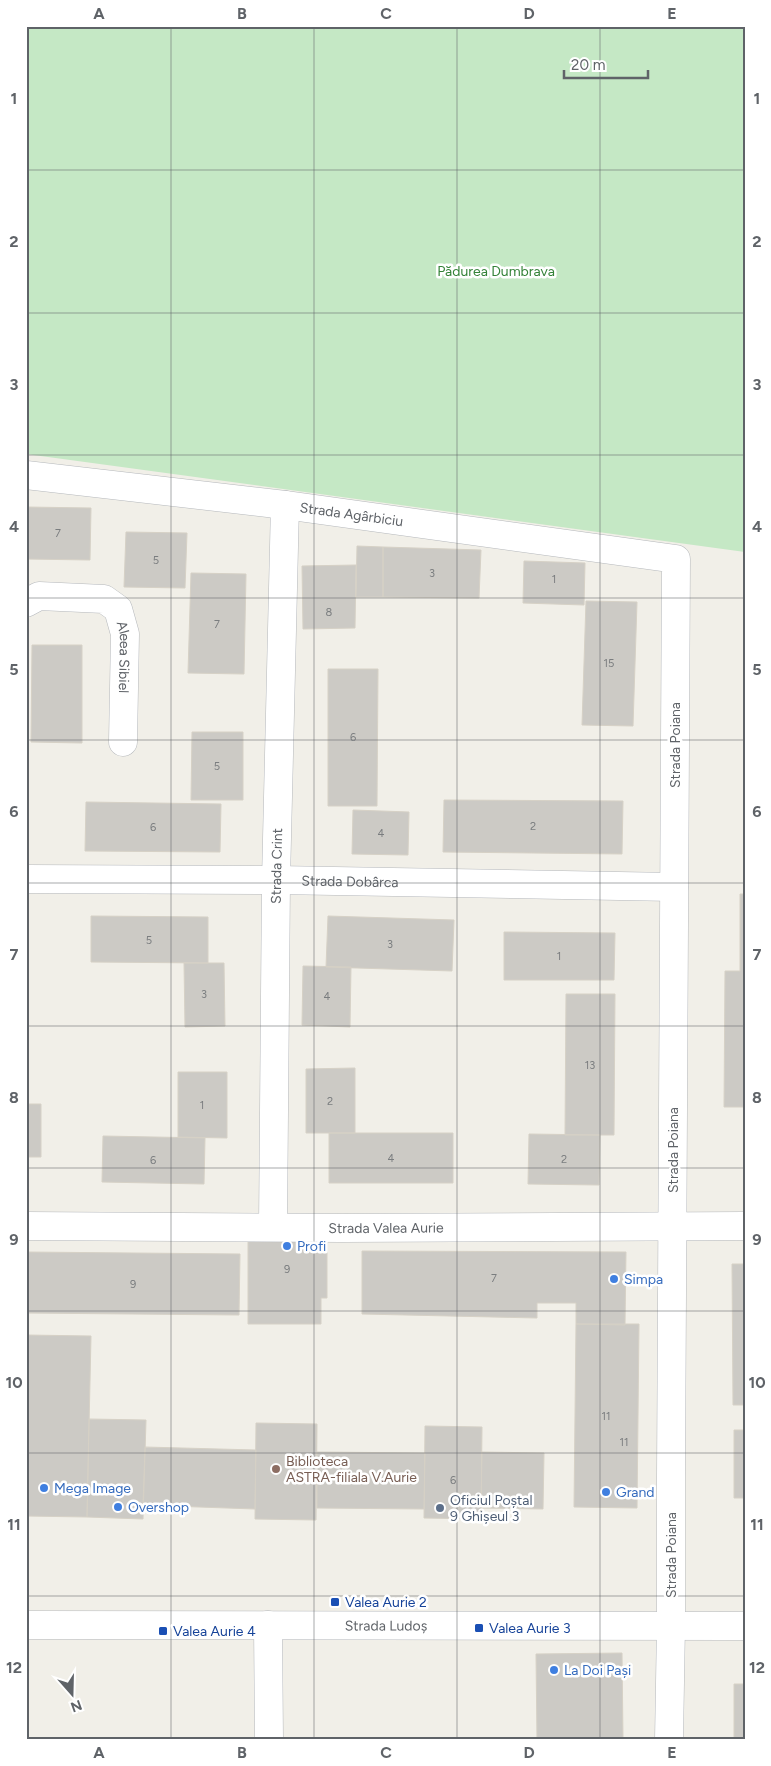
<svg xmlns="http://www.w3.org/2000/svg" width="771" height="1766" font-family="Figtree,sans-serif">
<style>
.green{fill:#c5e8c5}
.building{fill:#cccac5;stroke:#d6d1c6}
.lines{fill:none;stroke-linecap:round;stroke-linejoin:round}
.minor-casing{stroke:#b5b8bc;stroke-width:29}
.minor{stroke:#fff;stroke-width:28}
.grid{fill:none;stroke:#5f6368;stroke-width:1;stroke-opacity:0.55}
.shop-dot{fill:#3f7fe0;stroke:#fff;stroke-width:2}
.education-dot{fill:#8d6e63;stroke:#fff;stroke-width:2}
.service-dot{fill:#5c6f8a;stroke:#fff;stroke-width:2}
.transit-dot{fill:#1a4fb4;stroke:#fff;stroke-width:2}
.labels{text-anchor:middle;stroke-width:5;stroke-linejoin:round;paint-order:stroke}
.number-label{font-size:11px;fill:#7a7d7f}
.park-label{font-size:14px;fill:#348238;stroke:#fff}
.street-label{font-size:14px;fill:#5f6368;stroke:#fff}
.shop-label{font-size:14px;fill:#366cbe;stroke:#fff;text-anchor:start}
.education-label{font-size:14px;fill:#785e54;stroke:#fff;text-anchor:start}
.service-label{font-size:14px;fill:#4e5e75;stroke:#fff;text-anchor:start}
.transit-label{font-size:14px;fill:#164399;stroke:#fff;text-anchor:start}
.neatline{fill:none;stroke:#5f6368;stroke-width:2}
.grid-label{font-size:16px;text-anchor:middle;font-weight:bold;fill:#5f6368}
</style>
<rect width="100%" height="100%" fill="#f1efe8"/>
<path class="green" d="M26,26H745V552L26,454Z"/>
<path class="building" d="M26,507L91,508L90,560L26,559Z
M126,532L187,533L185,588L124,587Z
M357,546L383,547V597H356Z
M383,547L481,550L479,598L383,597Z
M524,561L585,563L584,605L523,603Z
M356,565L355,628L303,629L302,566Z
M191,573L246,574L244,674L188,673Z
M586,601L637,602L633,726L582,725Z
M32,645H82V743L31,742Z
M328,669H378L377,806H328Z
M192,732H243V800H191Z
M444,800L623,801L622,854L443,852Z
M86,802L221,804L220,852L85,851Z
M353,810L409,812L408,855L352,854Z
M740,894H745V1107H724L725,971H740Z
M91,916L208,917V963L91,962Z
M328,916L454,920L452,971L326,967Z
M504,932L615,933L614,980H504Z
M184,963H224L225,1026L185,1027Z
M303,966L351,967L350,1027L302,1025Z
M566,994H615L614,1135H565Z
M355,1068V1133H306V1069Z
M178,1072H227V1138L178,1137Z
M26,1104H41V1157H26Z
M329,1133H453V1183H329Z
M529,1134L600,1135L599,1185L528,1184Z
M103,1136L205,1138L204,1184L102,1182Z
M327,1240V1298H321V1324H248V1241Z
M362,1251L626,1252L625,1325L576,1324V1303H537V1318L362,1314Z
M26,1252L240,1254L239,1315L26,1313Z
M732,1264H745V1405H733Z
M576,1324H639L637,1508L574,1507Z
M26,1335L91,1336L87,1517L26,1516Z
M89,1419L146,1420L143,1519L87,1517Z
M256,1423L317,1424L316,1520L255,1519Z
M425,1426L482,1427L481,1519L424,1518Z
M734,1430H745V1498H734Z
M145,1447L256,1450L255,1509L143,1505Z
M317,1452L425,1453L424,1509L317,1508Z
M482,1452L544,1453L543,1509L481,1508Z
M622,1653L623,1740H537L536,1654Z
M734,1684H745V1740H734Z"/>
<g class="lines">
<g class="minor-casing">
<g id="minor">
<path id="s1" d="M26,475L285,505L676,559L671,1476V1625L669,1740"/>
<path id="s2" d="M26,603L39,596L104,599L118,609L125,634L123,742"/>
<path id="s3" d="M26,879L276,880L674,887"/>
<path id="s4" d="M26,1226L342,1228L745,1226"/>
<path id="s5" d="M273,1227L276,880L285,505"/>
<path id="s6" d="M26,1625L745,1626"/>
<path d="M268,1625L269,1740"/>
</g>
</g>
<use href="#minor" class="minor"/>
</g>
<path class="grid" d="M171,26V1740M314,26V1740M457,26V1740M600,26V1740M26,170H745M26,313H745M26,455H745M26,598H745M26,740H745M26,883H745M26,1026H745M26,1168H745M26,1311H745M26,1453H745M26,1596H745"/>
<g class="shop-dot">
<circle cx="287" cy="1246" r="5"/>
<circle cx="614" cy="1279" r="5"/>
<circle cx="44" cy="1488" r="5"/>
<circle cx="606" cy="1492" r="5"/>
<circle cx="118" cy="1507" r="5"/>
<circle cx="554" cy="1670" r="5"/>
</g>
<circle class="education-dot" cx="276" cy="1469" r="5"/>
<circle class="service-dot" cx="440" cy="1508" r="5"/>
<g class="transit-dot">
<rect x="330" y="1597" width="10" height="10" rx="2.5"/>
<rect x="474" y="1623" width="10" height="10" rx="2.5"/>
<rect x="158" y="1626" width="10" height="10" rx="2.5"/>
</g>
<g class="labels">
<g class="number-label">
<text x="58" y="537">7</text>
<text x="156" y="564">5</text>
<text x="432" y="577">3</text>
<text x="554" y="583">1</text>
<text x="329" y="616">8</text>
<text x="217" y="628">7</text>
<text x="609" y="667">15</text>
<text x="353" y="741">6</text>
<text x="217" y="770">5</text>
<text x="533" y="830">2</text>
<text x="153" y="831">6</text>
<text x="381" y="837">4</text>
<text x="149" y="944">5</text>
<text x="390" y="948">3</text>
<text x="559" y="960">1</text>
<text x="204" y="998">3</text>
<text x="327" y="1000">4</text>
<text x="590" y="1069">13</text>
<text x="330" y="1105">2</text>
<text x="202" y="1109">1</text>
<text x="391" y="1162">4</text>
<text x="564" y="1163">2</text>
<text x="153" y="1164">6</text>
<text x="287" y="1273">9</text>
<text x="494" y="1282">7</text>
<text x="133" y="1288">9</text>
<text x="606" y="1420">11</text>
<text x="624" y="1446">11</text>
<text x="453" y="1484">6</text>
</g>
<g class="park-label">
<text x="496" y="276">Pădurea Dumbrava</text>
</g>
<g class="street-label">
<text dy="5" stroke="none"><textPath href="#s1" startOffset="328">Strada Agârbiciu</textPath></text>
<text dy="5" stroke="none"><textPath href="#s2" startOffset="146">Aleea Sibiel</textPath></text>
<text transform="translate(675 745) rotate(-90)" y="5">Strada Poiana</text>
<text dy="5" stroke="none"><textPath href="#s5" startOffset="361">Strada Crint</textPath></text>
<text dy="5" stroke="none"><textPath href="#s3" startOffset="324">Strada Dobârca</textPath></text>
<text transform="translate(673 1150) rotate(-90)" y="5">Strada Poiana</text>
<text dy="5" stroke="none"><textPath href="#s4" startOffset="360">Strada Valea Aurie</textPath></text>
<text transform="translate(671 1555) rotate(-90)" y="5">Strada Poiana</text>
<text dy="5" stroke="none"><textPath href="#s6" startOffset="360">Strada Ludoș</textPath></text>
</g>
<g class="shop-label">
<text x="297" y="1251">Profi</text>
<text x="624" y="1284">Simpa</text>
<text x="54" y="1493">Mega Image</text>
<text x="616" y="1497">Grand</text>
<text x="128" y="1512">Overshop</text>
<text x="564" y="1675">La Doi Pași</text>
</g>
<g class="education-label">
<text x="286" y="1466">Biblioteca<tspan x="286" dy="16">ASTRA-filiala V.Aurie</tspan></text>
</g>
<g class="service-label">
<text x="450" y="1505">Oficiul Poștal<tspan x="450" dy="16">9 Ghișeul 3</tspan></text>
</g>
<g class="transit-label">
<text x="345" y="1607">Valea Aurie 2</text>
<text x="489" y="1633">Valea Aurie 3</text>
<text x="173" y="1636">Valea Aurie 4</text>
</g>
</g>
<rect width="771" height="1766" fill="none" stroke="#ffffff" stroke-width="55"/>
<g transform="translate(72 1694) rotate(160)" stroke="#ffffff" stroke-width="4" paint-order="stroke">
<path d="M0-4L9 19L0 12L-9 19Z" fill="#5f6368"/>
<text y="-8" font-size="14" font-weight="bold" text-anchor="middle" fill="#5f6368">N</text>
</g>
<path d="M564 70v8h84v-8" fill="none" stroke="#5f6368" stroke-width="2.5"/>
<text x="571" y="70" font-size="15" fill="#5f6368" stroke="#ffffff" stroke-width="4" paint-order="stroke">20 m</text>
<rect x="28" y="28" width="716" height="1710" class="neatline"/>
<g class="grid-label">
<text x="99" y="19">A</text>
<text x="242" y="19">B</text>
<text x="386" y="19">C</text>
<text x="529" y="19">D</text>
<text x="672" y="19">E</text>
<text x="14" y="104">1</text>
<text x="757" y="104">1</text>
<text x="14" y="247">2</text>
<text x="757" y="247">2</text>
<text x="14" y="390">3</text>
<text x="757" y="390">3</text>
<text x="14" y="532">4</text>
<text x="757" y="532">4</text>
<text x="14" y="675">5</text>
<text x="757" y="675">5</text>
<text x="14" y="817">6</text>
<text x="757" y="817">6</text>
<text x="14" y="960">7</text>
<text x="757" y="960">7</text>
<text x="14" y="1103">8</text>
<text x="757" y="1103">8</text>
<text x="14" y="1245">9</text>
<text x="757" y="1245">9</text>
<text x="14" y="1388">10</text>
<text x="757" y="1388">10</text>
<text x="14" y="1530">11</text>
<text x="757" y="1530">11</text>
<text x="14" y="1673">12</text>
<text x="757" y="1673">12</text>
<text x="99" y="1758">A</text>
<text x="242" y="1758">B</text>
<text x="386" y="1758">C</text>
<text x="529" y="1758">D</text>
<text x="672" y="1758">E</text>
</g>
</svg>
